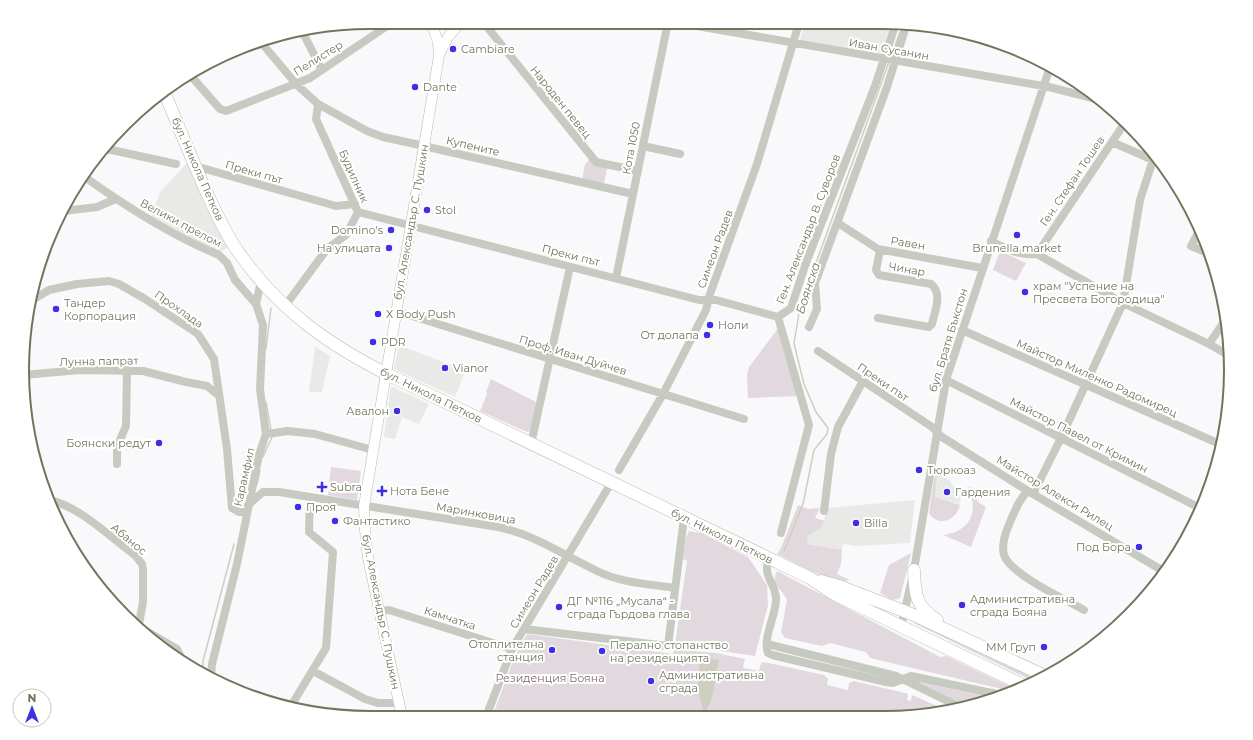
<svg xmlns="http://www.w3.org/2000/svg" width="1253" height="740" font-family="Montserrat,sans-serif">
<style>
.built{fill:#e9e9e8}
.green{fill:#e1d9dd}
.water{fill:#cecfc1}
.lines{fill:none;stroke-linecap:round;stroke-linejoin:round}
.stream{stroke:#cecfc1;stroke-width:1.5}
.major-casing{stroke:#b9bcb2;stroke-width:11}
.highway-casing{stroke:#b9bbb2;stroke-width:13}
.minor{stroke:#c7cac1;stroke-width:8}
.major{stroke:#fff;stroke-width:10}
.highway{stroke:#fff;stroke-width:12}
.poi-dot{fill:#3f2fe2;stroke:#fff;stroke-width:1.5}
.labels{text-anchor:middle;stroke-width:4;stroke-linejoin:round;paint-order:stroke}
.poi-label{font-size:11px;fill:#6e765c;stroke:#fff;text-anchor:start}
.street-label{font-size:11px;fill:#6e765c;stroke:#fff}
.park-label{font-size:11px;fill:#7f6870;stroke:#fff}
.water-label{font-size:12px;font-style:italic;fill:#72745a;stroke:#fff}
.rim{fill:none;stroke:#6e765c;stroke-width:2}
</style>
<rect width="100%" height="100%" fill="#f9f8fa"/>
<path class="built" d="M805,23H892L881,53L800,41Z
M187,163L204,203L228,248L218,252L203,245L151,217L160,192Z
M399,345L455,367L454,370L464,374L455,397L394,369Z
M315,347L330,356L322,392H309Z
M391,386L429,404L419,424L402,417L395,439L384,437Z
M939,473L950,481L961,497L959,504L935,497Z
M915,500L910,543L857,546L843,544L842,550L807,544L808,534L820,529L823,525L827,508Z"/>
<path class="green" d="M592,157L608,165L603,187L582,182L585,164Z
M1000,251L1026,263L1016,281L993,270Z
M779,327L800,396L748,398L747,375L749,367Z
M491,379L538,403L530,431L527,432L480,411L487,394L486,392Z
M331,467L361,471L357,500L328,495Z
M938,473L935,497L960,505C957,520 938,528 929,513L934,478Z
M971,487L978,502L986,507L971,547L943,535C969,532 980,512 968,488Z
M798,505L808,509L820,508L815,518L825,521L820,529L808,535L807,544L842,550L841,564L837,574L850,580C833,586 794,562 777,554L781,548Z
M689,531L701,533L748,557L767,585L768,605L755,656L675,644L687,561L683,559L685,540Z
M911,553L900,598L893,600L880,593L889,565Z
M777,571L940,657L946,656L1015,689L1010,691L870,658L866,652L830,643L822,646L785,638L781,632L787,600C782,588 770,586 777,571Z
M916,620L1038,679L1033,681L914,623Z
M527,634L673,654L674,649L716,653L745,659L743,668L759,671L761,663L764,662L824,675L828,679L827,685L848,690L849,683L854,681L905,693L908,694L907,700L911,701L912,695L937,706L935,709L940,712L906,717H492L515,656Z
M910,680L981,695L976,705L965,707Z"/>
<path class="water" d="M700,657L719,660L712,698L704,716L698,687Z"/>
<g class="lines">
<path class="stream" d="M891,57L900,32
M266,349L271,308
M266,402L271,430
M263,457L273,435
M257,484L260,471
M784,551L803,504L814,450L827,434L828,428L816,412L804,384L798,360L794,343L800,307L889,62
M203,672V661L234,544"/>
<g class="major-casing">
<path id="major" d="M439,55L448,37L461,22
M402,717L368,558L365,530L364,506L439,56L438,42L431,22"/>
</g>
<g class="highway-casing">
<path id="highway" d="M164,91C177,124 191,156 205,189C215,210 225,234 239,253C280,311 330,346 393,377L810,578L834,594L1023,685
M914,570C915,594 915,606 937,620
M821,581L839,586L914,615L1045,676"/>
</g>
<path class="minor" d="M483,22L596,162L638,171
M674,22L1049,87L1100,100
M303,33L322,70
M259,40L297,85L318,104L367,131L383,137L415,144L633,194
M191,76L220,109L226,111L310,78L393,22
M1112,142L1162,164
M643,146L680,154
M107,149L176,164
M195,166L336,206L355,204
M82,175C125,206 170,235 219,255L227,263L235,280L256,304
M64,211L97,207L116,199
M358,212L699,300H716L778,317
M838,223L878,249L982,268
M1200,229L1191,246L1210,254
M991,241C1006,249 1020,256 1037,254L1123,303L1209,344L1230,356
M1037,254L1126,121
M616,278L668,22
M34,299L49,290L77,284L109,281L119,284L145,299L198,334L214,359L227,449L232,508L239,512H247
M285,306L327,249L346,235L358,212L316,119L318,104
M396,311L744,419
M778,317L791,308L806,263L875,86L896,23
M778,317L809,425L781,533
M878,318L929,327L932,324C935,310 943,294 931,284L879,275L876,270L880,250
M809,327L817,309L815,283L887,87L907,23
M962,330L1222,445
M1209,344L1226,319
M818,351L932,427L942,437L1028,491L1165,572
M23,375L80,370L143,371L186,382L207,386L218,395
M946,380L1202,509
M266,434L288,431L315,434L373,450
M531,444L570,267
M117,464V447L126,426L127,370
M619,470L663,394L706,310L710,294L757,164L799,23
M1028,491C1019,499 1015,511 1010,522C1006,532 1001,544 1004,555C1010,574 1066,600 1084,610
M1033,494L1061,438L1123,303L1140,200L1153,160
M50,500C80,507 110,537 135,555L142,564L143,569V602L139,624
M248,505L263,492H279L498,527C536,535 563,555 597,571C621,583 649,584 675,588
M824,511L831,454L838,427L863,381
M769,559C762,576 775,582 776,598C777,614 762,638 768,653L772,655L886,682L893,683L911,676L1001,695
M1166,571L1207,494
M380,611L389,610L512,649
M901,627L914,570L946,380L1050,67
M524,629L668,646L684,518
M146,631L177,649L184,663
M767,644L896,676L962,708
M313,671L365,699L378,703H399
M211,676L212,664L237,564L259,455L266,434L260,389L263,325L256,304L261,281
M984,702L993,693
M291,706L326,648L333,552L309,532L310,498
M486,717L512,649L611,483"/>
<use href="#major" class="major"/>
<use href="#highway" class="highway"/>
</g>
<g class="poi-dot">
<circle cx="453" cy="49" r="4"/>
<circle cx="415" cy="87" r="4"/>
<circle cx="427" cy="210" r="4"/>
<circle cx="391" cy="230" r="4"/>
<circle cx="1017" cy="235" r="4"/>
<circle cx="389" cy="248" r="4"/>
<circle cx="1025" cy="292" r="4"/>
<circle cx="56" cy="309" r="4"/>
<circle cx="378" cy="314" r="4"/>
<circle cx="710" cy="325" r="4"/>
<circle cx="707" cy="335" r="4"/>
<circle cx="373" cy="342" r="4"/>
<circle cx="445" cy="368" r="4"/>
<circle cx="397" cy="411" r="4"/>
<circle cx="159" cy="443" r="4"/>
<circle cx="919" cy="470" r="4"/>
<path d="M320 481h4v4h4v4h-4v4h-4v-4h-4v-4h4z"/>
<path d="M380 485h4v4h4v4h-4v4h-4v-4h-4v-4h4z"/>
<circle cx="947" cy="492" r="4"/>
<circle cx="298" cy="507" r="4"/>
<circle cx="335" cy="521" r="4"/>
<circle cx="856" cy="523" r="4"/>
<circle cx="1139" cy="547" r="4"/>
<circle cx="962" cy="605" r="4"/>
<circle cx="559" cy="607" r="4"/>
<circle cx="1044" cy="647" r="4"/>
<circle cx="552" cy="650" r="4"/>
<circle cx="602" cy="651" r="4"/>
<circle cx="651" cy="681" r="4"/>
</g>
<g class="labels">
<g class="poi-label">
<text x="461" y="53">Cambiare</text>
<text x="423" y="91">Dante</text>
<text x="435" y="214">Stol</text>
<text x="383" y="234" text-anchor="end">Domino's</text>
<text x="381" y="252" text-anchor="end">На улицата</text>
<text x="1017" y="252" text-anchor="middle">Brunella market</text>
<text x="1033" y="290">храм "Успение на<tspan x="1033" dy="13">Пресвета Богородица"</tspan></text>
<text x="64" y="307">Тандер<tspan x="64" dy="13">Корпорация</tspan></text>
<text x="386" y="318">X Body Push</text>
<text x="718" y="329">Ноли</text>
<text x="699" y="339" text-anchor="end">От долапа</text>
<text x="381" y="346">PDR</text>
<text x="453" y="372">Vianor</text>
<text x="389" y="415" text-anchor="end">Авалон</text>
<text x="151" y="447" text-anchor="end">Боянски редут</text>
<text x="927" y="474">Тюркоаз</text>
<text x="330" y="491">Subra</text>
<text x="390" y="495">Нота Бене</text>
<text x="955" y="496">Гардения</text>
<text x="306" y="511">Проя</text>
<text x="343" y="525">Фантастико</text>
<text x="864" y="527">Billa</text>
<text x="1131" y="551" text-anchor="end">Под Бора</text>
<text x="970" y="603">Административна<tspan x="970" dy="13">сграда Бояна</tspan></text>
<text x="567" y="605">ДГ №116 „Мусала“ -<tspan x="567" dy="13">сграда Гърдова глава</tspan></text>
<text x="544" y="648" text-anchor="end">Отоплителна<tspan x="544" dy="13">станция</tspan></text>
<text x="610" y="649">Перално стопанство<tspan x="610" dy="13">на резиденцията</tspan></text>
<text x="1036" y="651" text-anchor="end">ММ Груп</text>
<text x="659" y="679">Административна<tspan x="659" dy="13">сграда</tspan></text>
</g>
<g class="street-label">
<text transform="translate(889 49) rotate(10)" y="4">Иван Сусанин</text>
<text transform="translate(318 58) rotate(-32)" y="4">Пелистер</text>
<text transform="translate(561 102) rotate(51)" y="4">Народен певец</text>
<text transform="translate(473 146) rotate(13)" y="4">Купените</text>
<text transform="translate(631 148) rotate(-79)" y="4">Кота 1050</text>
<text transform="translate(198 169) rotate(66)" y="4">бул. Никола Петков</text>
<text transform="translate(254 172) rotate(16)" y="4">Преки път</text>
<text transform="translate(354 176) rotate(66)" y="4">Будилник</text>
<text transform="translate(1072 181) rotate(-56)" y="4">Ген. Стефан Тошев</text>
<text transform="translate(411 222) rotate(-80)" y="4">бул. Александър С. Пушкин</text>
<text transform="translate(181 223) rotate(28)" y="4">Велики прелом</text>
<text transform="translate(808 229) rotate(-69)" y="4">Ген. Александър В. Суворов</text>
<text transform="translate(908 243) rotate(10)" y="4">Равен</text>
<text transform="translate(715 249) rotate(-70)" y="4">Симеон Радев</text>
<text transform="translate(571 255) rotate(14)" y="4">Преки път</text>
<text transform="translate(907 269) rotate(10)" y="4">Чинар</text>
<text transform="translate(179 309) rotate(35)" y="4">Прохлада</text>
<text transform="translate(948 340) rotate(-73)" y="4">бул. Братя Бъкстон</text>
<text transform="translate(573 355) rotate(17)" y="4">Проф. Иван Дуйчев</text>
<text transform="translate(99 361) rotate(-1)" y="4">Лунна папрат</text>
<text transform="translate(1097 378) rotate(24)" y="4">Майстор Миленко Радомирец</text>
<text transform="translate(883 382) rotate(34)" y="4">Преки път</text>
<text transform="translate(431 395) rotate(26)" y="4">бул. Никола Петков</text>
<text transform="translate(1079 435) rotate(27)" y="4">Майстор Павел от Кримин</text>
<text transform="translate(244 477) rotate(-77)" y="4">Карамфил</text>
<text transform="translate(1055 493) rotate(31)" y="4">Майстор Алекси Рилец</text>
<text transform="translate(476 513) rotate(10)" y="4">Маринковица</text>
<text transform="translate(722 536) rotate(26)" y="4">бул. Никола Петков</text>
<text transform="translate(129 539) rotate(40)" y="4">Абанос</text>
<text transform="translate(534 592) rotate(-59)" y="4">Симеон Радев</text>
<text transform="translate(381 612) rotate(79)" y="4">бул. Александър С. Пушкин</text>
<text transform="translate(450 618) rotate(18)" y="4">Камчатка</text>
</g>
<g class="park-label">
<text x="550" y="682">Резиденция Бояна</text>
</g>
<g class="water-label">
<text transform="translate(808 288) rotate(-72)" y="4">Боянска</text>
</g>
</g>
<path d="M0 0H1253V740H0ZM370 29H883A341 341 0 0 1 1224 370V370A341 341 0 0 1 883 711H370A341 341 0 0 1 29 370V370A341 341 0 0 1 370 29Z" fill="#fff" fill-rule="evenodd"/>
<path class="rim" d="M370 29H883A341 341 0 0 1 1224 370V370A341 341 0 0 1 883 711H370A341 341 0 0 1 29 370V370A341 341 0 0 1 370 29Z"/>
<g transform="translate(32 708)"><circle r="19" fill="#ffffff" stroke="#c5c8be"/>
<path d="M0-3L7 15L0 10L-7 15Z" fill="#3f2fe2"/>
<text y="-6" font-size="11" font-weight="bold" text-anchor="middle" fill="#6e765c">N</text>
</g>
</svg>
